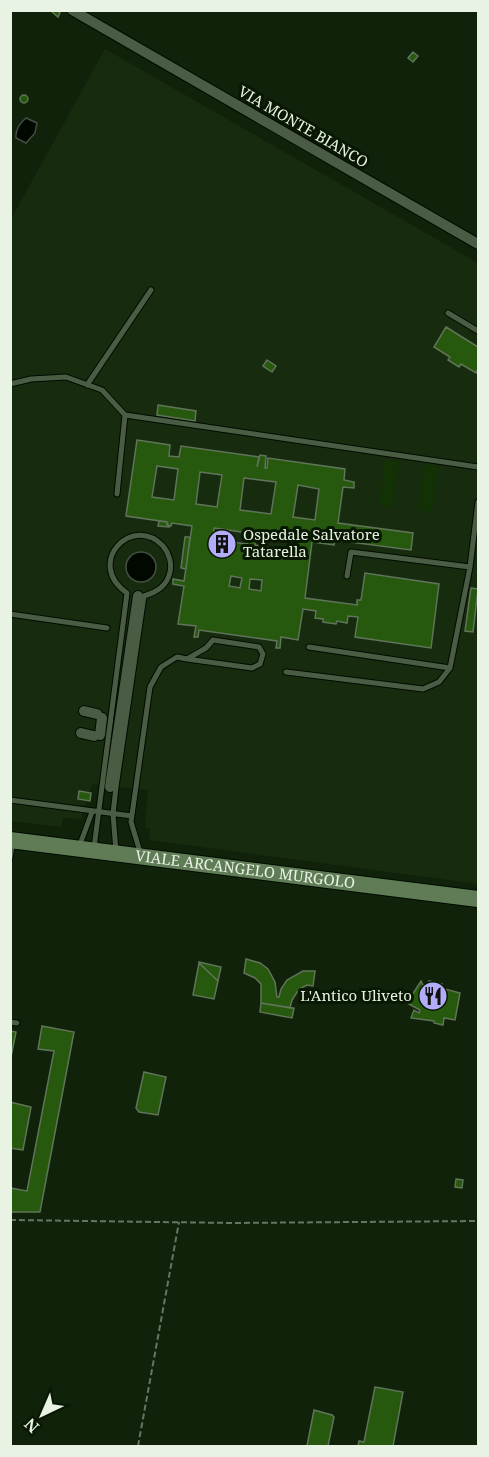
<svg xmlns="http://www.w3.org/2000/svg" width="489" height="1457" font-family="'Noto Serif',serif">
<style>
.built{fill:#172c0f}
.green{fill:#123205}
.water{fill:#000800;stroke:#464e44;stroke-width:1.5}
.building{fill:#26580d;stroke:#60745a;stroke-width:1.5;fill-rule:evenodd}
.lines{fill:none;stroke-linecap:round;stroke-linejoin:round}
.lane-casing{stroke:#010b00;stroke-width:7}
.street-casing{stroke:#010b00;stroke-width:12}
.secondary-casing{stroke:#010b00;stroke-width:18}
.path{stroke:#667561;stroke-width:2;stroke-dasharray:6 3;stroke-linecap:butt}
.lane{stroke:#4a5d44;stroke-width:5}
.street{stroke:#4a5d44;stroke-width:10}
.secondary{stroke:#607c56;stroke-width:16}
.labels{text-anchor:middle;stroke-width:6;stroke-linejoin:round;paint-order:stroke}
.street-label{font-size:15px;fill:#e8f3e4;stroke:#081803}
.poi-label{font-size:15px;fill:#e8f3e4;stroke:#081803;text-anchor:start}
</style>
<rect width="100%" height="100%" fill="#11220b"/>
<path class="built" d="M105,49L478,263V884L149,840L150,828L145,827L148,790L92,784L81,819L63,818L61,827L11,821V219Z"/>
<path class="green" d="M385,460L399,462L392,507L379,505Z
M424,465L438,467L432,512L418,510Z"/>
<path class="water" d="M26,118L37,123L35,133L26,143L16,138C15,129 20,123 26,118Z
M126 567a15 15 0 1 1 30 0a15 15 0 1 1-30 0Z"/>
<path class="building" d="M50,10H57L60,13L58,17Z
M413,52L418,56L413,62L408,58Z
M20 99a4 4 0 1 1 8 0a4 4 0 1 1-8 0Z
M446,327L478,347V368L476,373L461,364L459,367L448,360L450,357L434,347Z
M267,360L276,366L272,372L263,366Z
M158,405L196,411L195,421L157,415Z
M137,440L170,445L169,456L179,457L181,446L259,457L257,467L260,455L266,456L265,468H267L268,458L345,469L344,480L354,482V488L343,487L338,523L413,533L411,550L335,540L334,545L312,542L305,598L357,605V600H361L365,573L439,584L431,648L355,637L358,617L348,616L347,623L337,621L336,624L323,622V619L315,618L316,611L303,609L298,640L281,637L280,648H276L277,641L199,630L198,637H194L196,626L178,624L184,586L173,584V579L184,581L192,526L172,523L171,526L167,525V522L126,516ZM157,466L178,469L174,500L152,497ZM200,472L222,475L217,507L196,504ZM244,478L276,482L271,514L240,510ZM298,485L319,489L315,520L293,517ZM214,528L248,533L247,544L213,540ZM256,534L291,539L289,550L255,545ZM231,576L242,578L240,588L229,586ZM250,579L262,580L261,591L249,589Z
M159,521L167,522L169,527L158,526Z
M185,537H190L186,569L181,568Z
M471,588L478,589L473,632L465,631Z
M79,791L91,793L90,801L78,799Z
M246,959L260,963L268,969L275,982L277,997H279L281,989L287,980L303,971H315L313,986L307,985L299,989L292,1000L290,1008L261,1003V984L255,978L244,973Z
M199,962L221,967L218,981L199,963Z
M199,963L218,981L214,999L193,995Z
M421,981L423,985L428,986L429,981L442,984L441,988L460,993L455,1020L444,1018L443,1025L434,1023V1021L411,1018L414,1010L419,1013L420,1010L407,1003Z
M261,1003L294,1008L292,1018L260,1012Z
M42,1026L74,1032L40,1212H10V1188L27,1191L54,1051L38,1049Z
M10,1031L16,1032L10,1062Z
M144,1072L166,1077L158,1115L139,1112L136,1108Z
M10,1102L31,1107L23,1150L10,1148Z
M456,1179L463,1180L462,1188L455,1187Z
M375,1387L403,1392L393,1446H358L359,1441L364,1442Z
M314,1410L332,1415L334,1417L328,1446H307Z"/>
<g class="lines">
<g class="lane-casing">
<path id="lane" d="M448,313L478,331
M10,384L31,379L66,377L102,390L125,415L478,467
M87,385L151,290
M117,494L125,415
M347,576L351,552L470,567
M10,614L107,628
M309,647L450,668L470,567L478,502
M286,672L423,689L439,682L450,668
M10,800L132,816
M79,847L92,812
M94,848L127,593C84,563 133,513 163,546C169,553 172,563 170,572C167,586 157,592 144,596L116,787L113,814L116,851
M141,855L131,822L150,687L161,667L177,657L187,659L252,668L260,664L263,654L259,647L213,640L206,648L187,659
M10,858L13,842
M10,1022L17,1023"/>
</g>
<g class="street-casing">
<path id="street" d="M72,10L478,244
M84,711L97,714
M81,733L94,736
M100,735L102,718
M110,787L138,596"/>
</g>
<g class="secondary-casing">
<g id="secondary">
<path id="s1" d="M10,840L478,899"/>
</g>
</g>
<path class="path" d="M10,1220L234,1223L478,1221
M138,1446L179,1222"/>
<use href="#lane" class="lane"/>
<use href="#street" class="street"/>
<use href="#secondary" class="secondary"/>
</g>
<defs>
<g id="building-disc" transform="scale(1.5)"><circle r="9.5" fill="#b3acf9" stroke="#081803"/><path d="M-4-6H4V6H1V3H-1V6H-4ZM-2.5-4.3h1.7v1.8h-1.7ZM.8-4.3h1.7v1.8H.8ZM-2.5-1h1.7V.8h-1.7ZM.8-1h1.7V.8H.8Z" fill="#111"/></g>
<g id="restaurant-disc" transform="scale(1.5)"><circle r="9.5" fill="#b3acf9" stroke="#081803"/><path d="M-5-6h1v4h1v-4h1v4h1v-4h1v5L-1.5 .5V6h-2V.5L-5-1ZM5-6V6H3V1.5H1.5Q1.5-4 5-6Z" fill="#111"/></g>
</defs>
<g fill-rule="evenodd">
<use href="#building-disc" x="222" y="544"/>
<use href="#restaurant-disc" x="433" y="996"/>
</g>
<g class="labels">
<g class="street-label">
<text transform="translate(303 127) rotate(30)" y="5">VIA MONTE BIANCO</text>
<text dy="5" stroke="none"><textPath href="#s1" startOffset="237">VIALE ARCANGELO MURGOLO</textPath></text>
</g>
<g class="poi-label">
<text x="243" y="540">Ospedale Salvatore<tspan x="243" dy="17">Tatarella</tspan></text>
<text x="412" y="1001" text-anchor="end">L'Antico Uliveto</text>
</g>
</g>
<rect width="489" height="1457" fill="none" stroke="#e8f3e4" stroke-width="24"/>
<g transform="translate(42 1415) rotate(224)" stroke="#081803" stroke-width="4.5" paint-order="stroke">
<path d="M0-4.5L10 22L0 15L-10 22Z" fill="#e8f3e4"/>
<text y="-9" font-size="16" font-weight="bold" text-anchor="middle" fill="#e8f3e4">N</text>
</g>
</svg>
